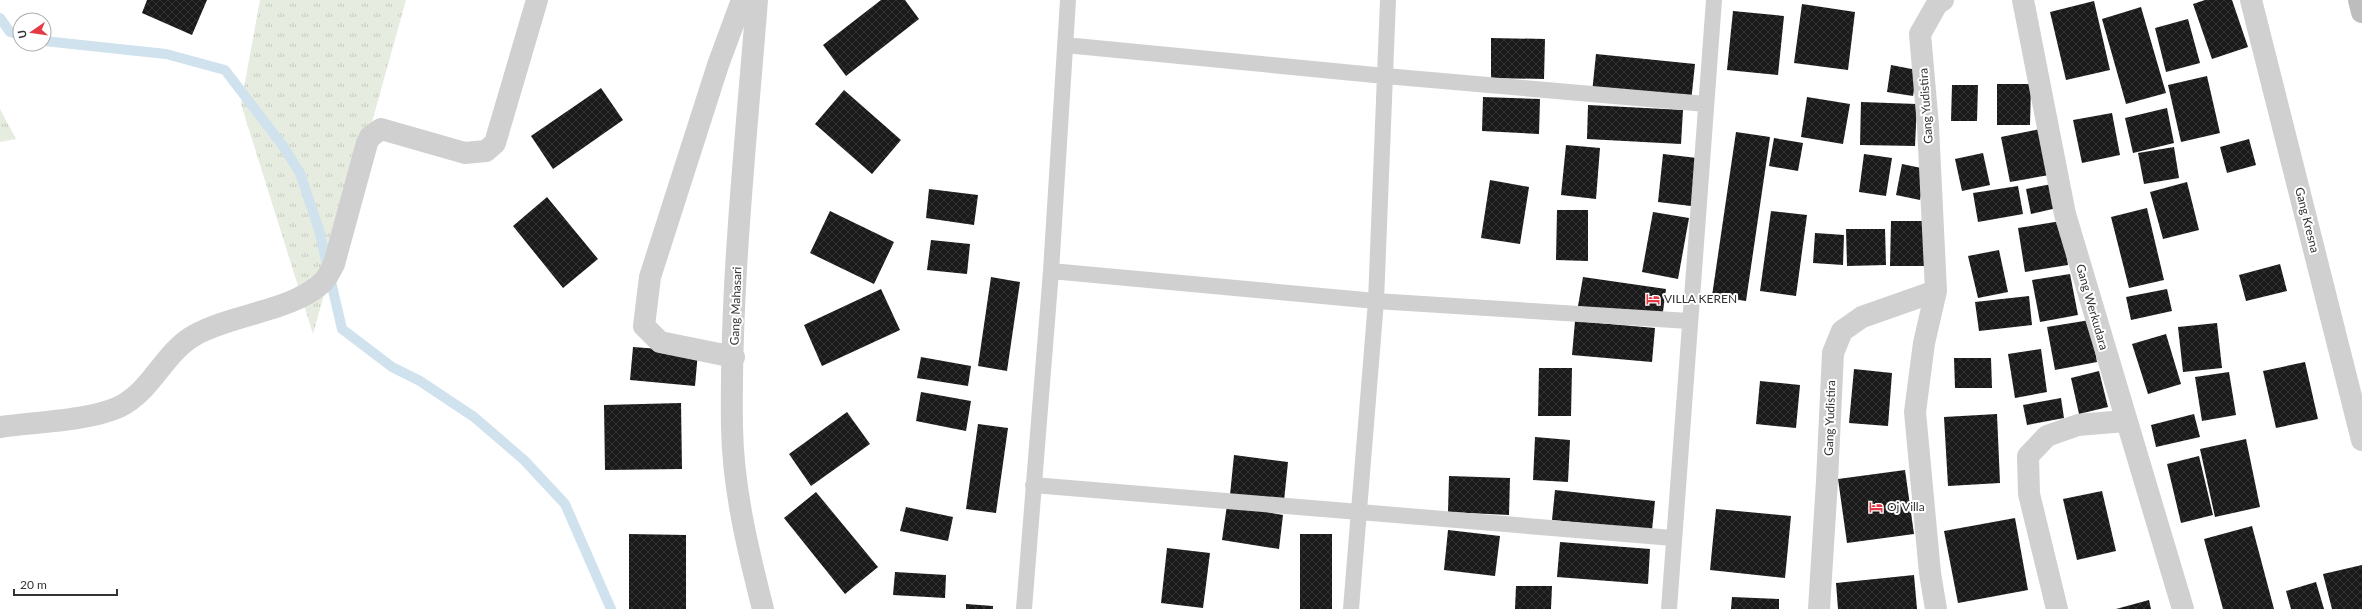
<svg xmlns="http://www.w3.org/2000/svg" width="2362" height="609" font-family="Lato,sans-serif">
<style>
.grass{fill:url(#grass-tufts)}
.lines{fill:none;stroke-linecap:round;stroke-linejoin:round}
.stream{stroke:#cfe2ee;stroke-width:10}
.building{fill:url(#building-cross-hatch)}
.lane{stroke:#d0d0d0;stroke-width:16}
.street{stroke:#d0d0d0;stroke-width:22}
.secondary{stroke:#bdbdbd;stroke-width:22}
.labels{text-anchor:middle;stroke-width:4;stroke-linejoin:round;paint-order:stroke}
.street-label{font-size:12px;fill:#333;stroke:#fff}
.poi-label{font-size:12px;fill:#333;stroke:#fff;text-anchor:start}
</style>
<defs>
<pattern id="grass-tufts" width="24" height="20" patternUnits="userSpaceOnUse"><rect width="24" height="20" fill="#e6ecdf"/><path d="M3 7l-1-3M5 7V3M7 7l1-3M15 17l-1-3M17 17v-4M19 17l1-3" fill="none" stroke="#c6cbc0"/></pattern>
<pattern id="building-cross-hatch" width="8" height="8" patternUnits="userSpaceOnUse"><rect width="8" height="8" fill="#1a1a1a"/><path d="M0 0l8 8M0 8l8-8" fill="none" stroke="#333"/></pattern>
</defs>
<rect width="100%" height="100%" fill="#fff"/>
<path class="grass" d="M260,0H406L313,334L241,104Z
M0,109L16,139L0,142Z"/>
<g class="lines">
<path class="stream" d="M0,18L10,32L20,35
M44,41L166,54L225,70L283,146L300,173L319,230L342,329L392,367L420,381L474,417L524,460L565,504L611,609"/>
</g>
<path class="building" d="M147,0H207L192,35L142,13Z
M881,0H905L919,19L846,76L823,45Z
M2205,0H2232L2248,47L2212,59L2193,4Z
M2094,1L2110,70L2066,80L2050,12Z
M1802,4L1855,12L1848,70L1794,63Z
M2141,7L2166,93L2126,104L2102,19Z
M1733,11L1784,16L1778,75L1727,70Z
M2188,19L2200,63L2166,72L2155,28Z
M1491,38L1545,39L1544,79L1491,78Z
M1596,54L1695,64L1691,102L1592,93Z
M1891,65L1917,70L1913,96L1887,92Z
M2207,76L2220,133L2181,142L2168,85Z
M1997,84H2031L2030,125H1997Z
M1952,85H1978L1977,121H1951Z
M601,88L623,120L553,169L531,136Z
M844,90L901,140L872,174L815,124Z
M1483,97L1540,99L1539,134L1482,131Z
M1807,97L1850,104L1843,144L1801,137Z
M1861,102L1917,104L1915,146L1860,145Z
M1588,105L1683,110L1681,144L1587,139Z
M2167,108L2174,143L2133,153L2125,118Z
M2112,113L2120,155L2082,163L2073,120Z
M2040,129L2049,175L2010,182L2001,137Z
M1736,132L1770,137L1746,301L1712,296Z
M1774,138L1803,143L1798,171L1769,166Z
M2249,139L2256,165L2227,173L2220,147Z
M1566,145L1600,148L1596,199L1561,195Z
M2174,147L2179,178L2144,184L2138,153Z
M1983,153L1990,185L1962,191L1955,159Z
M1663,154L1697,158L1691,206L1658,202Z
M1864,154L1892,158L1886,196L1859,192Z
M1902,164L1926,169L1920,200L1896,195Z
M1490,180L1529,187L1520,244L1481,238Z
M2187,182L2199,230L2163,239L2150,192Z
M2052,184L2057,208L2031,214L2026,189Z
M2018,186L2023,214L1978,222L1973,193Z
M929,189L978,195L974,225L926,218Z
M547,197L598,259L563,288L513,226Z
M2147,208L2164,280L2129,288L2111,217Z
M1557,210H1588V261L1556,260Z
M830,211L894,242L874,284L810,253Z
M1771,211L1807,215L1796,296L1760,291Z
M1653,212L1689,218L1678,279L1642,272Z
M1891,221H1929V266H1890Z
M2061,221L2068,265L2025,272L2018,228Z
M1846,229H1885L1886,265L1847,266Z
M1815,233L1844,235L1843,265L1813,263Z
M931,240L970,244L967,274L927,270Z
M1999,250L2008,292L1978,298L1968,256Z
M2280,264L2287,291L2246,301L2239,275Z
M2070,274L2078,315L2040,322L2032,280Z
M991,277L1020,282L1007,371L978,366Z
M1583,277L1666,289L1662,319L1578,306Z
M881,289L900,330L822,366L804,325Z
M2167,289L2172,311L2131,320L2126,297Z
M2029,296L2032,325L1979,331L1975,302Z
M2090,320L2097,362L2055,370L2047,327Z
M1575,321L1655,328L1652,362L1572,355Z
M2217,323L2222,368L2183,372L2178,327Z
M2166,334L2181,384L2148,394L2132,344Z
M633,347L698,352L695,386L630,380Z
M2041,349L2047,392L2015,398L2008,354Z
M921,357L971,366L968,386L917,378Z
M1954,358H1991L1992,388H1955Z
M2305,362L2318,419L2276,428L2263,371Z
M1539,368H1572L1571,416H1538Z
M1854,369L1892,373L1888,426L1849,423Z
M2099,371L2108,407L2079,414L2071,378Z
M2229,372L2236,415L2202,421L2195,377Z
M1760,381L1800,385L1796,428L1756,424Z
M921,392L971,401L966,431L916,421Z
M2061,398L2064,418L2027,425L2023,405Z
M681,403L682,469L605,470L604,405Z
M847,412L870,444L811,486L789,454Z
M1997,414L2000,483L1948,486L1944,417Z
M2194,414L2200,437L2156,447L2151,425Z
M978,424L1008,428L996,513L966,509Z
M1535,437L1570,440L1568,482L1533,480Z
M2246,439L2260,507L2215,517L2200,449Z
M1234,455L1288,462L1284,501L1230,495Z
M2199,456L2213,515L2181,523L2167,464Z
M1905,470L1914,534L1847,543L1838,479Z
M1449,476L1510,478L1509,515L1448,512Z
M1555,490L1655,501L1652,530L1552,520Z
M2102,491L2116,551L2077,560L2063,499Z
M816,492L878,567L845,594L784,518Z
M1227,505L1283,515L1279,549L1222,540Z
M906,507L953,517L948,541L900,531Z
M1716,509L1791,516L1785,578L1710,570Z
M2015,518L2028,590L1958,603L1944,531Z
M2252,526L2274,609H2223L2204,539Z
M1448,530L1500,536L1495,576L1444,570Z
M629,534L686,535V609H629Z
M1300,534H1332V609H1300Z
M1560,542L1650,549L1648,584L1557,577Z
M1167,548L1210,553L1203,608L1161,603Z
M2362,565V609H2332L2323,574Z
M895,572L946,575L945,598L893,595Z
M1914,575L1917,609H1838L1836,583Z
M2316,582L2324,609H2291L2286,591Z
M1516,586H1552L1551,609H1515Z
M1732,597L1779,599V609H1731Z
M2149,600L2151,609H2116Z
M966,604L993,606V609H966Z"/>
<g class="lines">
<path class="lane" d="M1065,45L1385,76L1706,104
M1051,271L1376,301L1689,321
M1033,485L1673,538
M1024,609L1051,271L1068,0
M1351,609L1376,301L1388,0
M1669,609L1714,0"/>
<path class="street" d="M757,0C746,142 730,285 732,427C733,489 748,550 763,609
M2023,0L2065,214L2183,609
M2251,0L2362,440
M734,357L660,342L644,326L650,277L718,65L742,0
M0,427C35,422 88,421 119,407C152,391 164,352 195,335C232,314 293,311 323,282C328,277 331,269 334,264L367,143L370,137L381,129L465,153L486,151L495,143L537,0
M1819,609L1827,481L1833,353L1842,331L1862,317L1936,291
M1936,609L1930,573L1915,412L1924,343L1936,291L1928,126L1920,34L1937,4L1943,0
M2057,609L2029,494L2028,456L2047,436L2078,425L2125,421"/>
<path class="secondary" d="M2359,0L2362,12"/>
</g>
<defs>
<g id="hotel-bare" transform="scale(1.08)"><path d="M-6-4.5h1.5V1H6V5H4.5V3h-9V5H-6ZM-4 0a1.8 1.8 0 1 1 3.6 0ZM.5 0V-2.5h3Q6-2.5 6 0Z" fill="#e63946" stroke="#fff" stroke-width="2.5" paint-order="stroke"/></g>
</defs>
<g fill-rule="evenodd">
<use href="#hotel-bare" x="1653" y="299"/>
<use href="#hotel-bare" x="1876" y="507"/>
</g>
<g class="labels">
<g class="street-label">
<text transform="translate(1926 106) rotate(-94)" y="4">Gang Yudistira</text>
<text transform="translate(2307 220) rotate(76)" y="4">Gang Kresna</text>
<text transform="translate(736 306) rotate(-88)" y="4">Gang Mahasari</text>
<text transform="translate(2092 307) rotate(74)" y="4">Gang Werkudara</text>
<text transform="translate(1830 418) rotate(-88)" y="4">Gang Yudistira</text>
</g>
<g class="poi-label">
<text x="1664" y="303">VILLA KEREN</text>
<text x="1887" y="511">Oj Villa</text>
</g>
</g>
<g transform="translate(32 32) rotate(257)"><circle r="19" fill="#ffffff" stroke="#adadad"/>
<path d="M0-3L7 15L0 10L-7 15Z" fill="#e63946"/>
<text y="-6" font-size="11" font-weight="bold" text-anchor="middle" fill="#333333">U</text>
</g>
<path d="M14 589v6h103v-6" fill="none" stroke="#333333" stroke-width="2"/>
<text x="20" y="589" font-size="12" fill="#333333" stroke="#ffffff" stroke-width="3" paint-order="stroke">20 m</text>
</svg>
